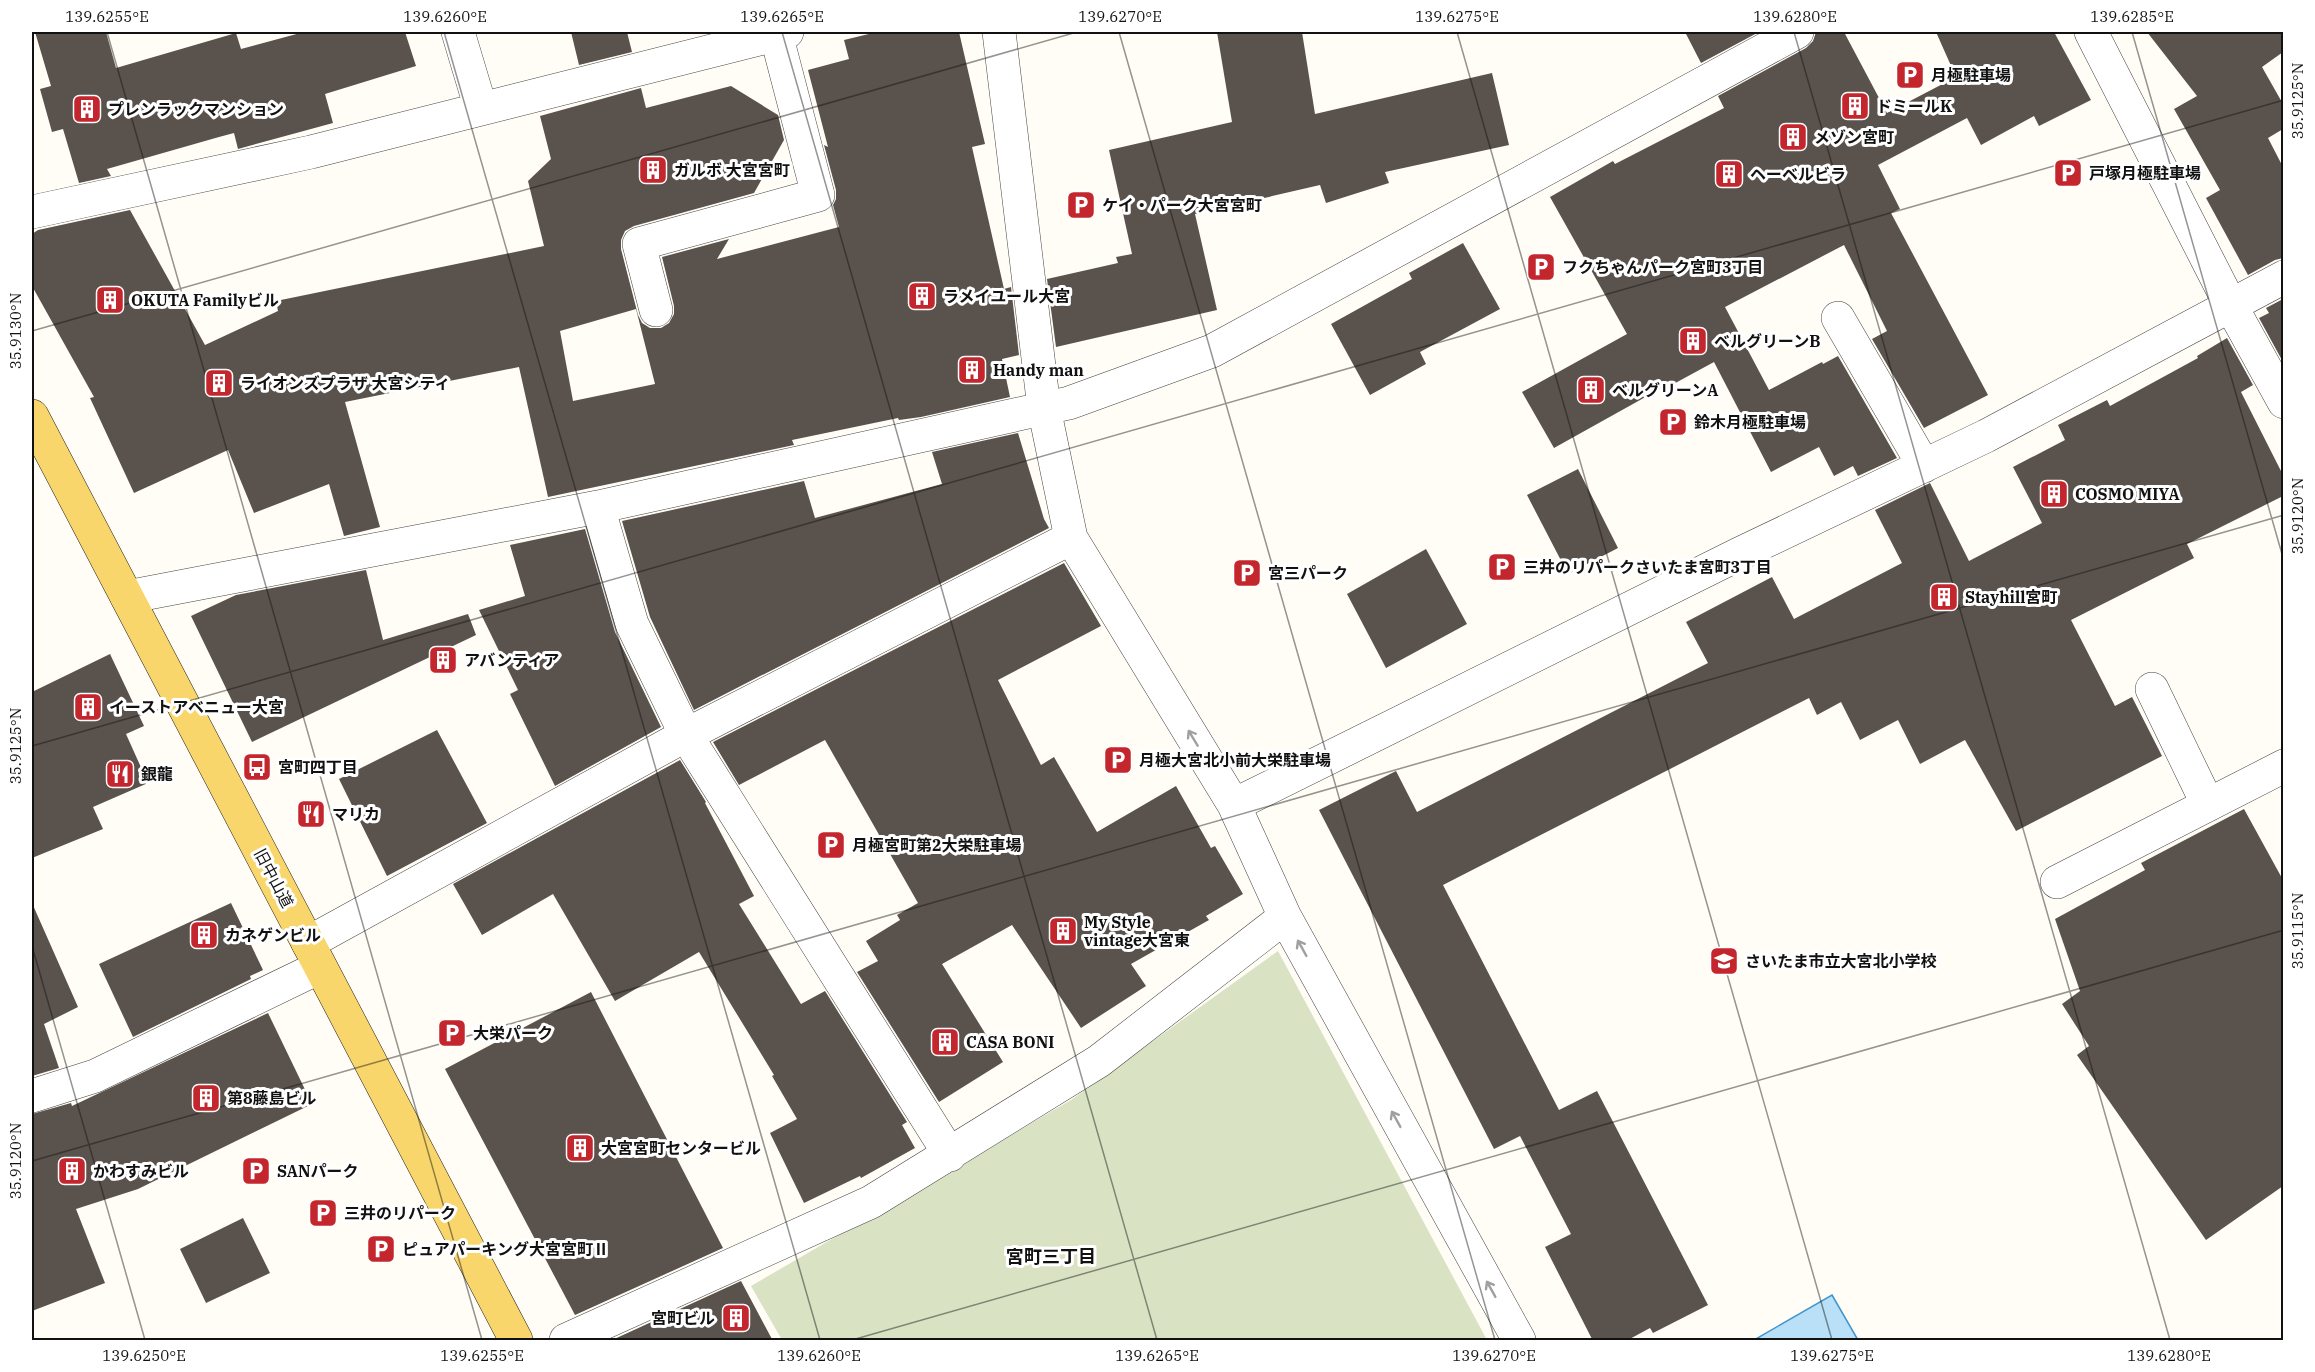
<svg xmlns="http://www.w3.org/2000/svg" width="2315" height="1372" font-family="'IBM Plex Serif','Noto Sans JP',serif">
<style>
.cemetery{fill:#d9e3c4}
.water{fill:#b9e0f7;stroke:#3f96cf;stroke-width:1.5}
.building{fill:#5a524d;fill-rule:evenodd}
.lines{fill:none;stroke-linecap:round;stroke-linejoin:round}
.minor-casing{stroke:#444;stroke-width:34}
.major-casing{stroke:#222;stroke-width:34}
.minor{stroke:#fff;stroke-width:33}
.major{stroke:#f9d66b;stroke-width:33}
.oneway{stroke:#a0a0a0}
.ticks{fill:none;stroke:#111;stroke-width:1.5;stroke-opacity:0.45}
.labels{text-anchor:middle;stroke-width:6;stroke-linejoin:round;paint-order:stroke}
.poi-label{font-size:16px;font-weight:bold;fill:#111;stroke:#fff;text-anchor:start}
.street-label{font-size:16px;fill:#111;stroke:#fff}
.neighbourhood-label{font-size:18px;font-weight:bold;fill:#111;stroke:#fff}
.neatline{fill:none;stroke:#111;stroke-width:2}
.ticks-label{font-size:15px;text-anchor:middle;fill:#111}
</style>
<rect width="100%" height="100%" fill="#fffdf5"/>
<path class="cemetery" d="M1278,951L1487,1340H782L751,1286L1071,1100Z"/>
<path class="water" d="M1832,1295L1858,1340H1754Z"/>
<path class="building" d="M35,32H106L116,68L236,33L241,49L304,32H405L416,66L325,94L333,123L238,149L234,133L219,137L107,169L111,176L79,183L63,129L52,132L40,89L51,86Z
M571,32H627L632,52L579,65Z
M877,32H959L985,144L972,147L1004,289L1011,287L1019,355L1002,359L1010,397L921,417L899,420L898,418L792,440L794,445L548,497L519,367L345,402L380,527L344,536L329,484L254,513L228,450L134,493L90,398L94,397L32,286V234L38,230L130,210L205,345L278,311L276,301L544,246L528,181L551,159L540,116L641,88L646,108L731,86L778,115L784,140L754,193L634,226L625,231L621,240V249L638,315L642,323L650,328H661L669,323L674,314V306L662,257L729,239L717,259L839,227L833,205L836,199V190L824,145L828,147L808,70L849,59L844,40ZM636,309L655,384L573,401L560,331Z
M1217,32H1302L1315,114L1492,73L1509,145L1385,172L1389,183L1326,203L1320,185L1195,214L1217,310L1056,347L1047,279L1118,263L1116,257L1132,254L1109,150L1232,122Z
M1685,32H1759L1701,63Z
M1816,32H1844L1887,113L1956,77L1936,32H2054L2091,100L2039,126L2034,116L1981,145L1967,118L1878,165L1900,209L1891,213L1988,395L1924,428L1872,339L1887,331L1844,245L1725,307L1769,390L1822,362L1823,364L1838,356L1897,458L1858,476L1853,466L1834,476L1819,447L1771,472L1714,362L1668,387L1667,385L1554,448L1522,392L1627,334L1550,197L1613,161L1615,164L1724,108L1718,96L1806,48L1813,41Z
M2147,32H2283V52L2262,67L2283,104V129L2268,138L2283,167V258L2275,260L2248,275L2206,198L2220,190L2174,109L2197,96Z
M1463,243L1500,309L1420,352L1426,364L1370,395L1331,324L1412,279L1409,273Z
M2283,299V362L2259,318L2269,313L2266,308Z
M2227,338L2253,385L2241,392L2283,475V496L2187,544L2194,558L2071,620L2115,706L2132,697L2162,756L2016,831L1965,740L1920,764L1898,720L1860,740L1841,702L1817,715L1809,698L1443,885L1559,1110L1597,1091L1708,1305L1653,1333L1650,1328L1626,1341H1593L1545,1247L1571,1234L1520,1136L1494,1149L1319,810L1396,771L1417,812L1708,663L1686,622L1772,577L1794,619L1902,563L1875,510L1930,483L1969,561L2042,523L2013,467L2065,440L2058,425L2107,400L2110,406L2198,358L2197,356Z
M1018,433L1044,519L1049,528L694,710L650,617L622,521L804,481L815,518L942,484L932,452Z
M1578,469L1618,548L1568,574L1527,495Z
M585,529L615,632L661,727L555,786L510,694L518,690L479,610L525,596L510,545Z
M1426,549L1467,624L1386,668L1347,594Z
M1064,563L1101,626L998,680L1041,765L1054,757L1097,832L1176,786L1211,848L1215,846L1243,894L1206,916L1209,920L1131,964L1146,986L1081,1028L1012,925L942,964L1003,1062L939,1102L857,972L878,961L866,941L900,920L897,915L918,903L825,740L739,785L713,742Z
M366,570L383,640L468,614L476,635L252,742L191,616L236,595Z
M110,654L144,726L126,734L148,783L93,807L103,829L32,858V692Z
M437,730L487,823L387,876L339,779Z
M680,760L706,802L705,803L754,896L739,904L801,1004L825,991L907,1122L902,1125L915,1148L861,1178L860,1176L804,1203L770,1133L797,1119L772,1076L774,1075L699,952L615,1001L553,894L482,935L453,884Z
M2244,809L2283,880V1186L2206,1240L2077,1055L2089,1046L2062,1004L2080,991L2055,919L2145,870L2141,863Z
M32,903L78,1007L44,1024L59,1068L32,1076Z
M231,903L263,970L250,976L251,979L133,1037L99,964Z
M591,992L723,1248L575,1315L445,1069Z
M268,1013L312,1104L138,1189L76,1209L105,1283L32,1311V1114L71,1103L72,1106Z
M243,1218L270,1273L206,1303L180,1249Z
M741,1281L773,1341H610Z"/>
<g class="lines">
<g class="minor-casing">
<path id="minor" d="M458,32L481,109
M999,32L1044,408L1071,538L1234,805L1285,917L1519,1340
M2091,32L2231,306L2284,402
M32,212L311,152L787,32
M656,310L639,244L818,195L776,34
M1838,318L1924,466
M598,507L632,624L686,735L950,1155
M127,597L598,507L1069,403L1212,351L1797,32
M2152,689L2208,805
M1234,805L1739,554L1986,436L2284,277
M2057,882L2284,766
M308,943L686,735L1071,538
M32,1096L95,1076L320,967
M566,1340L871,1202L1099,1061L1285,917"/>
</g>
<g class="major-casing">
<path id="major" d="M32,416L516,1340"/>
</g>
<use href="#minor" class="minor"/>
<use href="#major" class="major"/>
</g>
<defs><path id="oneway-shaft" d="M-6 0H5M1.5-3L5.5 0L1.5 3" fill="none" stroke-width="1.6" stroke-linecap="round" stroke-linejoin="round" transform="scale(1.5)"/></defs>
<g class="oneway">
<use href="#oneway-shaft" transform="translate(1193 738) rotate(-121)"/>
<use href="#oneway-shaft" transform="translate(1302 948) rotate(-119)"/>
<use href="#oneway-shaft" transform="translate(1396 1119) rotate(-119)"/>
<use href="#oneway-shaft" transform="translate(1491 1289) rotate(-119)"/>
</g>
<path class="ticks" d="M107,32L482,1340M444,32L820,1340M782,32L1157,1340M1119,32L1495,1340M1457,32L1832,1340M1794,32L2170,1340M2132,32L2284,561M32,331L1077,32M32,746L2284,100M32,946L145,1340M32,1161L2284,515M852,1340L2284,930"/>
<defs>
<g id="parking-square" transform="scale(1.5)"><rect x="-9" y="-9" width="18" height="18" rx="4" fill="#c4262e" stroke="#fff"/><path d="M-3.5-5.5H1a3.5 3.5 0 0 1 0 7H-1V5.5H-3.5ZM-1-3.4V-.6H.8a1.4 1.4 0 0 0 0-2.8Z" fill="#fff"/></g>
<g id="building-square" transform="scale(1.5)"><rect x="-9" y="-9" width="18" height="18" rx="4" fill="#c4262e" stroke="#fff"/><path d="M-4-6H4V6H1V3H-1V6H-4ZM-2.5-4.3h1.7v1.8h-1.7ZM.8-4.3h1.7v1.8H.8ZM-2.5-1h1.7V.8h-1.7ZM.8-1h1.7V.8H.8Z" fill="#fff"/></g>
<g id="bus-square" transform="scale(1.5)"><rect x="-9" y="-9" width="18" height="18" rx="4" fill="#c4262e" stroke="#fff"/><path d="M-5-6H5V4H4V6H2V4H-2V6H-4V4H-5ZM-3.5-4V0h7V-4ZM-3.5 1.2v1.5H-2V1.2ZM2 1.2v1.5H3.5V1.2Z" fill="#fff"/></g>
<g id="restaurant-square" transform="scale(1.5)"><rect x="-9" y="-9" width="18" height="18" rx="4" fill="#c4262e" stroke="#fff"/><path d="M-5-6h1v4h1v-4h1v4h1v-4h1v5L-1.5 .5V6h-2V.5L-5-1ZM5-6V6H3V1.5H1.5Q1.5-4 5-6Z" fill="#fff"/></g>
<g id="school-square" transform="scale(1.5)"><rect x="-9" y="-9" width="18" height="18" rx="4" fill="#c4262e" stroke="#fff"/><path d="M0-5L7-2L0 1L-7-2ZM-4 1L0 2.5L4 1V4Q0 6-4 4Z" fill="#fff"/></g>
</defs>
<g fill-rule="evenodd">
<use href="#parking-square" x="1910" y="75"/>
<use href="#building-square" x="1855" y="106"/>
<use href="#building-square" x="87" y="109"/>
<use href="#building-square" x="1793" y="137"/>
<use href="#building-square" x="653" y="170"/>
<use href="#parking-square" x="2068" y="173"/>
<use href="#building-square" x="1729" y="174"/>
<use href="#parking-square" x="1081" y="205"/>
<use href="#parking-square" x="1541" y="267"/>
<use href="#building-square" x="922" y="296"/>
<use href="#building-square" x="110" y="300"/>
<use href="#building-square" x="1693" y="341"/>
<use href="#building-square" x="972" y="370"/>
<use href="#building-square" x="219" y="383"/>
<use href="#building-square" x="1591" y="390"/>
<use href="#parking-square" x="1673" y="422"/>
<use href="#building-square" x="2054" y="494"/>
<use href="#parking-square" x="1502" y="567"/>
<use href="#parking-square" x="1247" y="573"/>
<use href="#building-square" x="1944" y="597"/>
<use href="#building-square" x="443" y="660"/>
<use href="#building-square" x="88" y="707"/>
<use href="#parking-square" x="1118" y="760"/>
<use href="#bus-square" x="257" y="767"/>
<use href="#restaurant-square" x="120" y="774"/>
<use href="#restaurant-square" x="311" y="814"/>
<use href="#parking-square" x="831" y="845"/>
<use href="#building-square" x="1063" y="931"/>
<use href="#building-square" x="204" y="935"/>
<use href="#school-square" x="1724" y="961"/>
<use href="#parking-square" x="452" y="1033"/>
<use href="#building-square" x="945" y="1042"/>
<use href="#building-square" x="206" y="1098"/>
<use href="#building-square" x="580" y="1148"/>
<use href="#building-square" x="72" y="1171"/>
<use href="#parking-square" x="256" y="1171"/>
<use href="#parking-square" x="323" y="1213"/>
<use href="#parking-square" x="381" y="1249"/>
<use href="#building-square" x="736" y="1318"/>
</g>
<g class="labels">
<g class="poi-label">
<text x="1931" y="81">月極駐車場</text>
<text x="1876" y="112">ドミールK</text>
<text x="108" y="115">プレンラックマンション</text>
<text x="1814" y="143">メゾン宮町</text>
<text x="674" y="176">ガルボ 大宮宮町</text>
<text x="2089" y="179">戸塚月極駐車場</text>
<text x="1750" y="180">ヘーベルビラ</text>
<text x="1102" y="211">ケイ・パーク大宮宮町</text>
<text x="1562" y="273">フクちゃんパーク宮町3丁目</text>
<text x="943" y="302">ラメイユール大宮</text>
<text x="131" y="306">OKUTA Familyビル</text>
<text x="1714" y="347">ベルグリーンB</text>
<text x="993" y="376">Handy man</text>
<text x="240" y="389">ライオンズプラザ 大宮シティ</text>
<text x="1612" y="396">ベルグリーンA</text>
<text x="1694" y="428">鈴木月極駐車場</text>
<text x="2075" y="500">COSMO MIYA</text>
<text x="1523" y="573">三井のリパークさいたま宮町3丁目</text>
<text x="1268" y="579">宮三パーク</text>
<text x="1965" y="603">Stayhill宮町</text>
<text x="464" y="666">アバンティア</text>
<text x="109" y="713">イーストアベニュー大宮</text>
<text x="1139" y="766">月極大宮北小前大栄駐車場</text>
<text x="278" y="773">宮町四丁目</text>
<text x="141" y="780">銀龍</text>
<text x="332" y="820">マリカ</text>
<text x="852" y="851">月極宮町第2大栄駐車場</text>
<text x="1084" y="928">My Style<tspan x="1084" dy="18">vintage大宮東</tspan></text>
<text x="225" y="941">カネゲンビル</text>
<text x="1745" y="967">さいたま市立大宮北小学校</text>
<text x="473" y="1039">大栄パーク</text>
<text x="966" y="1048">CASA BONI</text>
<text x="227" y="1104">第8藤島ビル</text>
<text x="601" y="1154">大宮宮町センタービル</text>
<text x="93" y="1177">かわすみビル</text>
<text x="277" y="1177">SANパーク</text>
<text x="344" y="1219">三井のリパーク</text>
<text x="402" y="1255">ピュアパーキング大宮宮町Ⅱ</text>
<text x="715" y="1324" text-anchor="end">宮町ビル</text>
</g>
<g class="street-label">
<text transform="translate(274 878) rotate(62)" y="6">旧中山道</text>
</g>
<g class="neighbourhood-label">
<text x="1051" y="1263">宮町三丁目</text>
</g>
</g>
<rect width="2315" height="1372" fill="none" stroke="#ffffff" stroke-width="66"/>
<rect x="33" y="33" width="2249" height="1306" class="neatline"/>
<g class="ticks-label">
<text x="107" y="22">139.6255°E</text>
<text x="445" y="22">139.6260°E</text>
<text x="782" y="22">139.6265°E</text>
<text x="1120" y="22">139.6270°E</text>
<text x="1457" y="22">139.6275°E</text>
<text x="1795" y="22">139.6280°E</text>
<text x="2132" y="22">139.6285°E</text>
<text transform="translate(2298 101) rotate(-90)" y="5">35.9125°N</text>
<text transform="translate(16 331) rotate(-90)" y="5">35.9130°N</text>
<text transform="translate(2298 516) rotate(-90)" y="5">35.9120°N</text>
<text transform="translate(16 746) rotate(-90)" y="5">35.9125°N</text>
<text transform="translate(2298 931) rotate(-90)" y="5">35.9115°N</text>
<text transform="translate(16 1161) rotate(-90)" y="5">35.9120°N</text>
<text x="144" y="1361">139.6250°E</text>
<text x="482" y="1361">139.6255°E</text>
<text x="819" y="1361">139.6260°E</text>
<text x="1157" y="1361">139.6265°E</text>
<text x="1494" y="1361">139.6270°E</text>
<text x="1832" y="1361">139.6275°E</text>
<text x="2169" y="1361">139.6280°E</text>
</g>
</svg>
